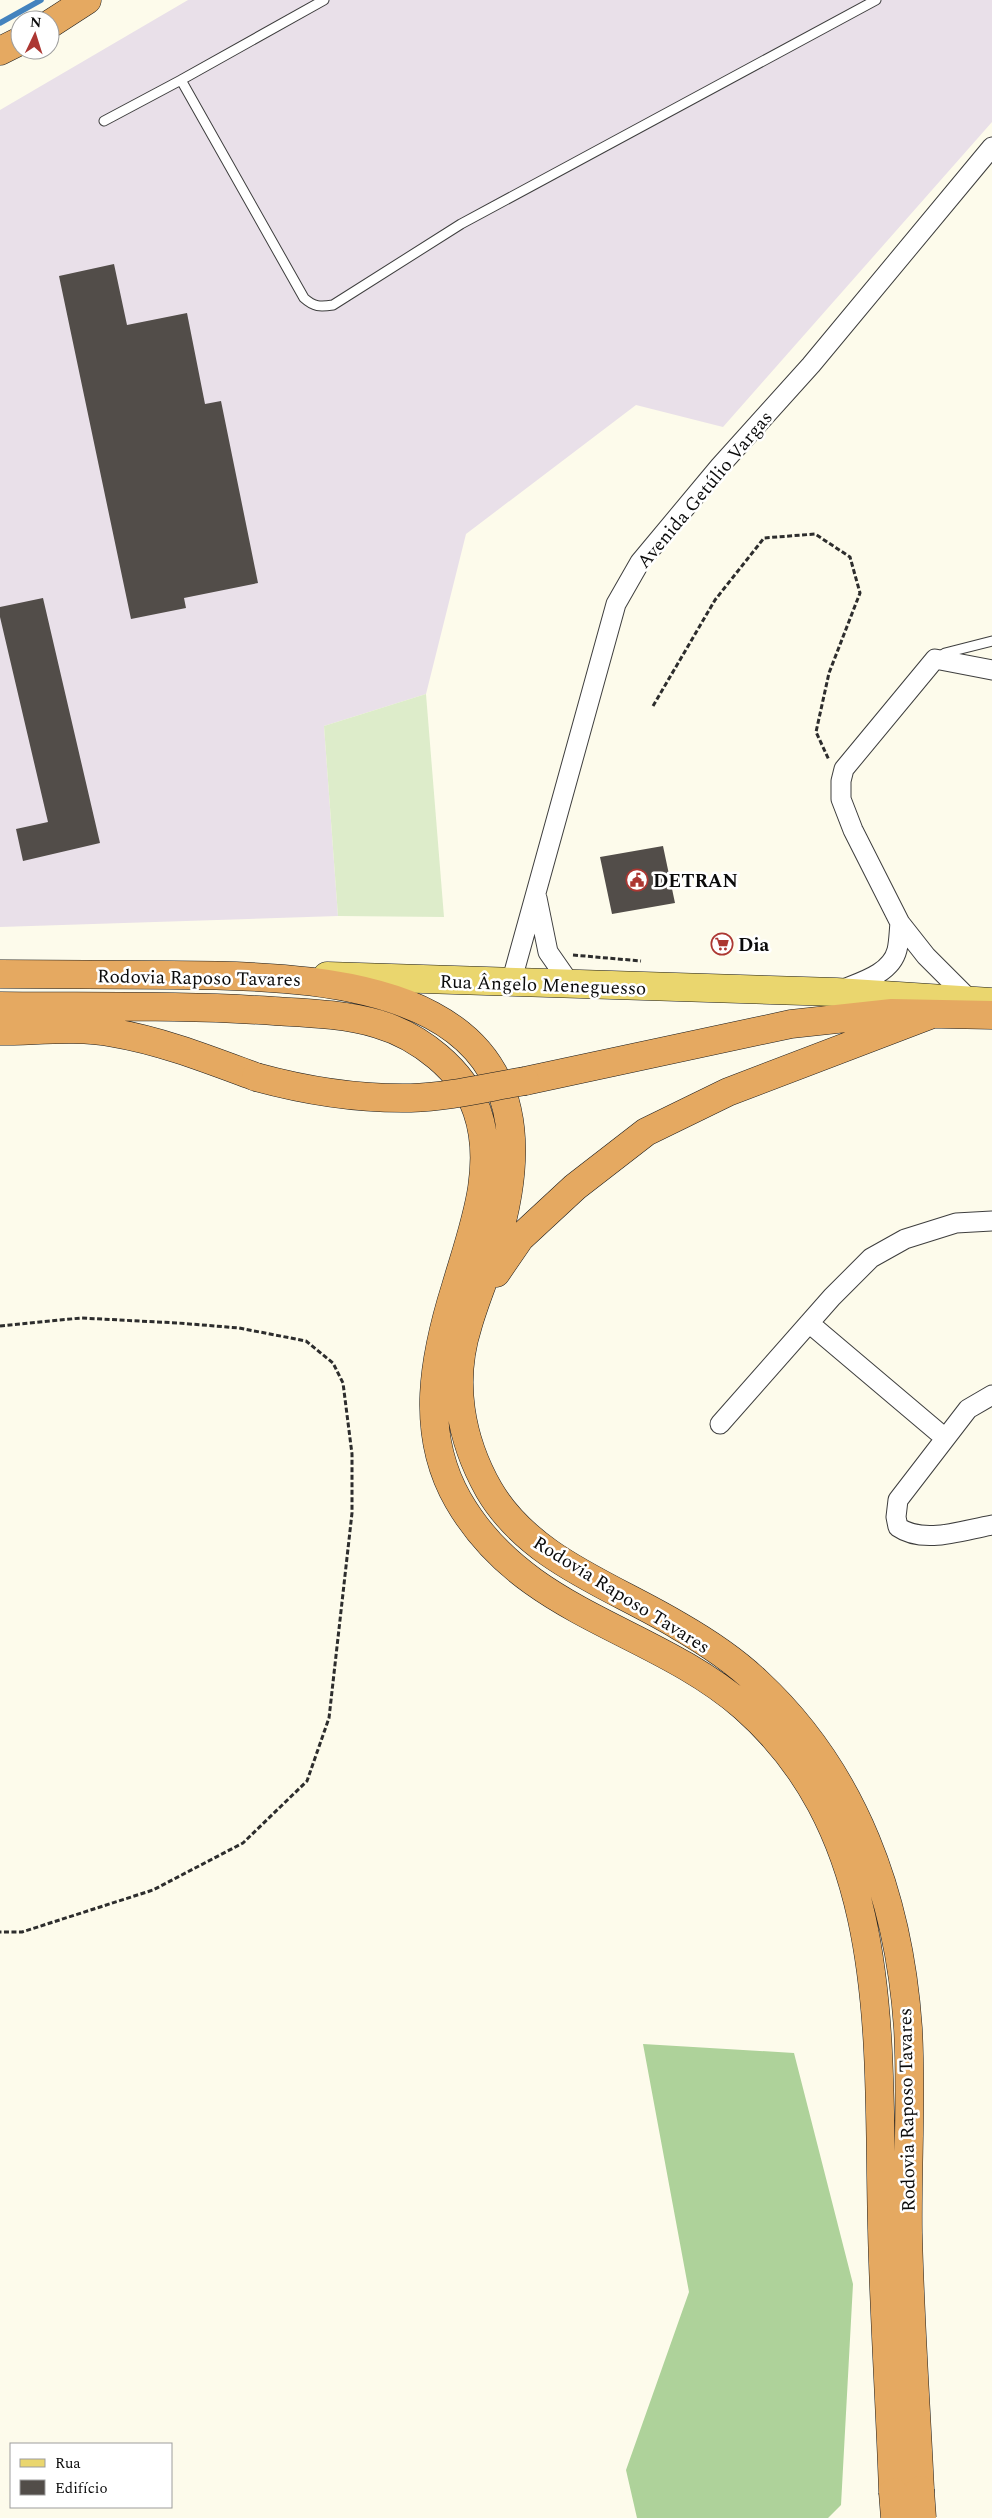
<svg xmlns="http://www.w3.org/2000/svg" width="992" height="2518" font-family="Spectral,serif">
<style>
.industrial{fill:#e9e0e9}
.forest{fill:#aed29a}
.pitch{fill:#ddecca}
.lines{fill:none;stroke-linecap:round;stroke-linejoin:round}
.stream{stroke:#4483be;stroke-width:5.5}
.building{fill:#524d49}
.lane-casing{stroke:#3e3e3e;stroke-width:11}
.street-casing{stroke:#3e3e3e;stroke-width:21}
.primary-casing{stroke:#1c1c1c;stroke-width:29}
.highway-casing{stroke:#1c1c1c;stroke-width:29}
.path{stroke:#2d2d2d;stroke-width:3;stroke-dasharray:5 2.5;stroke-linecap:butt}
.lane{stroke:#fff;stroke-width:9}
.street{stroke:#fff;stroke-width:19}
.primary{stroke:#ead66e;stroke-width:28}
.highway{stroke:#e5a961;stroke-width:28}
.highway-bridge-casing{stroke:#1c1c1c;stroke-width:29;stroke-linecap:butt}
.highway-bridge{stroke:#e5a961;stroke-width:28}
.labels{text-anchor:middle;stroke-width:5;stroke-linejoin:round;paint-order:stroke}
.street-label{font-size:19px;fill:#0b0b0b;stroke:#fff}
.poi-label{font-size:19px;font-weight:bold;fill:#0b0b0b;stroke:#fff;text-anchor:start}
</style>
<rect width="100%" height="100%" fill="#fdfbeb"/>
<path class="industrial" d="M188,0H992V122L723,427L636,405L466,534L426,694L324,726L338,916L0,927V110Z"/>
<path class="forest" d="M643,2044L794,2053L853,2284L841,2505L828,2518H637L626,2470L689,2292Z"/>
<path class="pitch" d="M426,694L444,917L338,916L324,726Z"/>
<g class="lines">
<path class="stream" d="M0,23L41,0"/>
</g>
<path class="building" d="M114,264L127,325L187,313L205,404L221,401L258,583L184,598L186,608L131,619L59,276Z
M43,598L100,843L23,861L16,829L48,822L0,617V607Z
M663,846L675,903L612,914L600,857Z"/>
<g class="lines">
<g class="lane-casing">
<path id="lane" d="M324,0L181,80L304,298C314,307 320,307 333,305L461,224L876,0
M104,121L181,80
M939,657L945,653L992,641"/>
</g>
<g class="street-casing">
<path id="street" d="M537,898L548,952L571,985
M511,983L616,604L640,562L720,466L811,365L992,147
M841,990C860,982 891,974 897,950C899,942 899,932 900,923
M971,1001L926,956L900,923L853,830L841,799V781L844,769L935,659L992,670
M809,1323L945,1438
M992,1395L968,1409L898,1500L896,1517L898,1527C924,1545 963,1530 992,1525
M720,1424L832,1297L871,1258L905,1239L956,1223L992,1221"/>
</g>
<g class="primary-casing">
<path id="primary" d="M327,976L836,992L992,1002"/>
</g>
<g class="highway-casing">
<path id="highway" d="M50,24L87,0
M0,51L20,41
M0,974C57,974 115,975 172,975C357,975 571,993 496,1243C488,1271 476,1297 468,1325C450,1381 460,1439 489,1490C530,1560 613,1586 679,1626C705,1641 735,1661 757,1682C855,1773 899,1897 908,2028C912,2096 907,2165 908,2233C910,2319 916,2405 920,2490
M0,1006C91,1007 183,1005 274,1011C308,1013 345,1014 378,1024C419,1036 463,1070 477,1111C497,1169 472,1231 456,1286C434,1356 419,1432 458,1500C524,1615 652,1627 744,1707C895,1840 877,2048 882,2229C884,2317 890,2404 893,2492
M0,1031C37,1031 77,1026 114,1033C162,1041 210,1060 256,1077
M525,1081L791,1024L892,1013L992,1015
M496,1273L520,1238L575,1187L646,1132L728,1092L930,1015"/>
</g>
<path class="path" d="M653,706L715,600L764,538L815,534L850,557L860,593L829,673L816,732L829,760
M573,955L641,961
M0,1326L81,1318L178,1323L239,1328L306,1341L333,1363L343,1383L352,1454V1513L329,1718L307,1781L243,1843L153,1890L22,1932H0"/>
<use href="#lane" class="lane"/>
<use href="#street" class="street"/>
<use href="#primary" class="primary"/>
<use href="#highway" class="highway"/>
<g class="highway-bridge-casing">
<path id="highway-bridge" d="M256,1077C307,1091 358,1099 411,1098C449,1097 488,1087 525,1081
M920,2490L922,2518
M893,2492L895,2518"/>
</g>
<use href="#highway-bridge" class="highway-bridge"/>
</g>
<defs>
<g id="civic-ring" transform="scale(1.125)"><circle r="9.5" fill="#fff" stroke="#ac3732" stroke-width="1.5"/><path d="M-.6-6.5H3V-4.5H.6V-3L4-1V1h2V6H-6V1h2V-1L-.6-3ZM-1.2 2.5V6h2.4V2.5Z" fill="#ac3732"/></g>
<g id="supermarket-ring" transform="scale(1.125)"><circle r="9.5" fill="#fff" stroke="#ac3732" stroke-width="1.5"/><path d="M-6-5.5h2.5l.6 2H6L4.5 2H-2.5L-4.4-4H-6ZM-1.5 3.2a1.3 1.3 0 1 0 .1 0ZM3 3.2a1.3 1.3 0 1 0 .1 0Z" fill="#ac3732"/></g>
</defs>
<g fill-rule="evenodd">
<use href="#civic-ring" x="637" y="880"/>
<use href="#supermarket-ring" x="722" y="944"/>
</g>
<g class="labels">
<g class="street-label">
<text transform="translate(704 489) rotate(-50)" y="7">Avenida Getúlio Vargas</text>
<text transform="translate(199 977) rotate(1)" y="7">Rodovia Raposo Tavares</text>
<text transform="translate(543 984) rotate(2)" y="7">Rua Ângelo Meneguesso</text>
<text transform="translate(622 1594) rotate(32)" y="7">Rodovia Raposo Tavares</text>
<text transform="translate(906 2110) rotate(-91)" y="7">Rodovia Raposo Tavares</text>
</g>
<g class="poi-label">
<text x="653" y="887">DETRAN</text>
<text x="738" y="951">Dia</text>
</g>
</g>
<rect x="10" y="2443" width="162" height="65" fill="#ffffff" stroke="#9d9d9d"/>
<rect x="20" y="2459" width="25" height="8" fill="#ead66e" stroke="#9d9d9d"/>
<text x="55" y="2468" font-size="15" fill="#0b0b0b">Rua</text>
<rect x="20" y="2480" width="25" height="15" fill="#524d49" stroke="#9d9d9d"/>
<text x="55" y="2493" font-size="15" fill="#0b0b0b">Edifício</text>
<g transform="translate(35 35) rotate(4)"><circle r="24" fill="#ffffff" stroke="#9d9d9d"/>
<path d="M0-4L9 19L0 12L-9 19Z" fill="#ac3732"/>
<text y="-8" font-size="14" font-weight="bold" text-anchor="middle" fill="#0b0b0b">N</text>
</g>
</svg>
